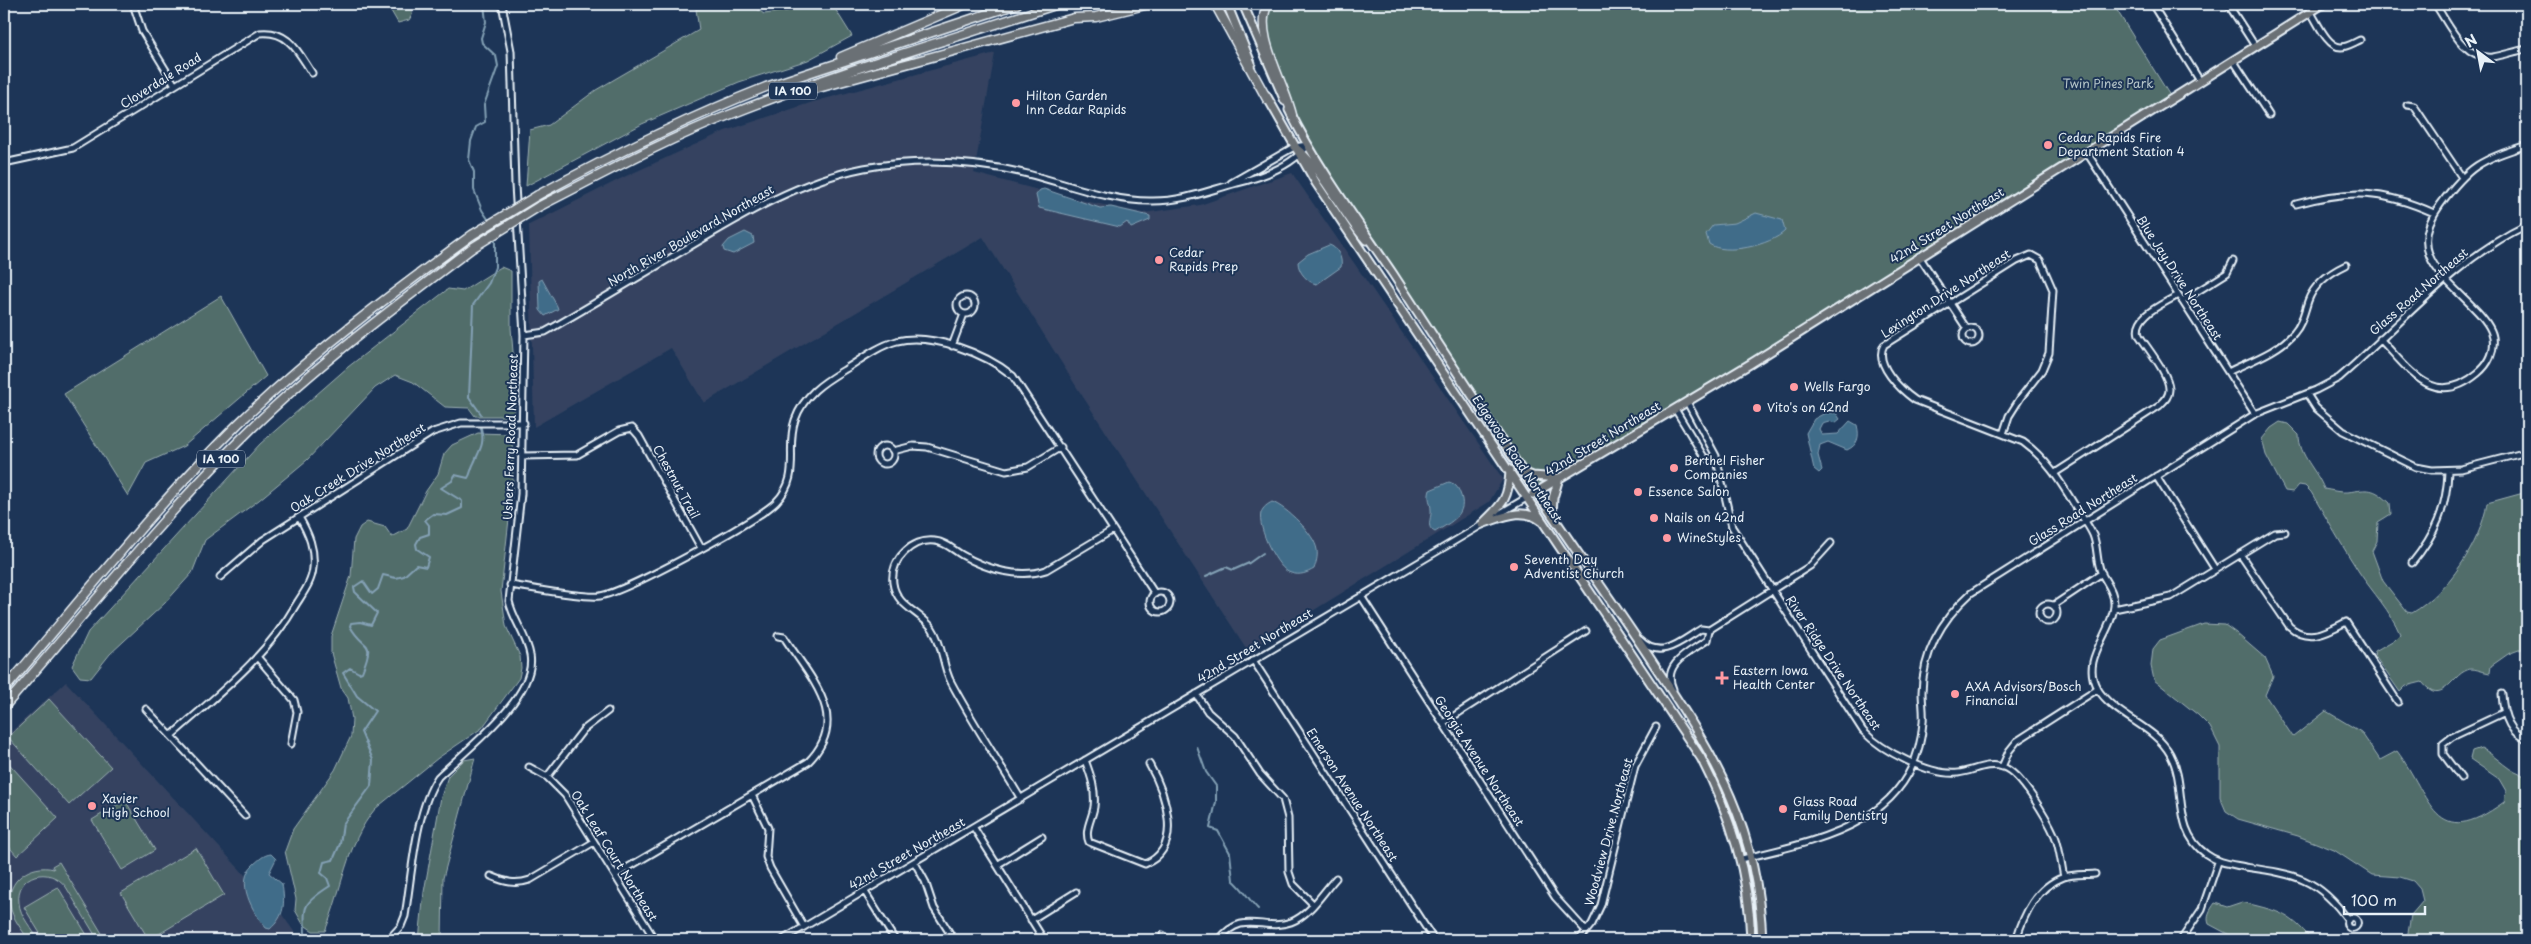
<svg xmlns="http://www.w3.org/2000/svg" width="2531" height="944" font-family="'Playpen Sans',sans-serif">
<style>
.built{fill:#344361}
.green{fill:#516d6b;stroke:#9cafb2}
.water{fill:#416c89;stroke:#84a1b5}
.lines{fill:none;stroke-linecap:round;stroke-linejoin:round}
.stream{stroke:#84a1b5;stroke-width:2}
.minor-casing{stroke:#e8f1f8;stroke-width:9}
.major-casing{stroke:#e8f1f8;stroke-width:11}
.highway-casing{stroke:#e8f1f8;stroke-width:11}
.minor{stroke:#1d3557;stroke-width:5}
.major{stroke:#6b6f75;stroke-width:7}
.highway{stroke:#6b6f75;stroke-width:8}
.highway-bridge-casing{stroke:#e8f1f8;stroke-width:11;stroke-linecap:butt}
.highway-bridge{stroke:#6b6f75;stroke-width:8}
.poi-dot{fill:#ff9aa2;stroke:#1d3557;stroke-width:2}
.labels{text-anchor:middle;stroke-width:4;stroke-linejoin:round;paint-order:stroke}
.shield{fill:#1d3557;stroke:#abb9c8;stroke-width:1}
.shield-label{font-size:11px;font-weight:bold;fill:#e8f1f8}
.street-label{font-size:12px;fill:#e8f1f8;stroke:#1d3557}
.park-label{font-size:12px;fill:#b3c3c7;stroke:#1d3557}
.poi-label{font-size:12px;fill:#e8f1f8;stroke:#1d3557;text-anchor:start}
</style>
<rect width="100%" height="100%" fill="#1d3557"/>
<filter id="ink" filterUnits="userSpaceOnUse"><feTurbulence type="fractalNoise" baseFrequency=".02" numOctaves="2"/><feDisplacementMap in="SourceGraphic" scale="10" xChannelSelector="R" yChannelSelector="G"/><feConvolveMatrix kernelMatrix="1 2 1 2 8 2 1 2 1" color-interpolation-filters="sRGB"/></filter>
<g filter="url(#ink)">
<path class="built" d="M995,53L974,173L1061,196L1143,213L1200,205L1292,173L1503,479L1489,502L1248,651L1076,386L983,237L704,403L671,348L534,427L529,225L624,177L725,131L813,102Z
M66,682L283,916L300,940H4V738Z"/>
<path class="green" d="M387,4H412V15L409,20L398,23Z
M708,4H750L764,14L788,11L793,4H832L852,36L808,60L739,82L642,124L526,186L530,130L549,125L596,90L699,30L696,9Z
M1268,4H2113L2172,99L1536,492L1297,125L1266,44Z
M501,267L511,271V328L516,387L514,416H475L469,408L445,407L413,382L395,375L375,388L307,460L259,500L205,540L192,573L165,603L110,654L91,678L80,677L72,666L88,632L260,444L348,367L448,289L463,291Z
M221,296L266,376L184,446L146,463L128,496L64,394Z
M2280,422L2288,424L2299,435C2299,456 2317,470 2324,489C2331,490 2341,493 2348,492C2369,489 2373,487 2390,503L2391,514L2378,522L2377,541L2372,551L2383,581L2407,612L2412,613C2447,593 2481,543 2487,503L2527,492V647L2508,654L2491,666L2490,673C2482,672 2473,667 2467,670C2451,676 2442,707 2422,682L2406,686L2400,692L2374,655L2375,651L2394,640L2400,634C2390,610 2373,593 2359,572C2342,546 2327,519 2311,492L2305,486L2299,485L2293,492L2285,491L2266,455L2262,439L2271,428Z
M478,433L512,434L513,483L501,591L506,626L520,656L521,668L519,678L482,728L438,758L375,809C346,844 342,891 325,931H313L303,924L295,910L296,899L285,851L293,829L335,770L351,736L352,719L348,698L341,688L331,653V636L351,576L354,539L360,527L367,522L385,527L392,537L407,529L426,491L438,474L444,454L452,445Z
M2204,624L2225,625L2236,633L2265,658L2273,676L2265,695L2293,737L2326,711L2361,732L2380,760L2397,751C2432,797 2433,854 2504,802L2506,791L2499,779L2470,759L2472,751L2481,748C2497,756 2510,774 2527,776V940H2402L2408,933L2411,915L2423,901L2420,889L2413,881L2400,877L2372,875L2334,850L2298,836L2238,819L2226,811L2220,797V747L2210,727L2198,715L2154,680L2151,666L2153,649L2160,640Z
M49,699L111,767L69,805L8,737Z
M4,758L58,818L17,856L4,841Z
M475,758L443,878L442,940H419L424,892L441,797L448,776L464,760Z
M125,800L155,850L122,870L92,820Z
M196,848L224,895L149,940L121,893Z
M59,862L106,940H98L66,887C50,865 15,874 19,903C20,916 32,929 39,940H29C22,930 12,918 10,905C6,880 31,863 54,869L52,866Z
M58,887L90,940H44L24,907Z
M2242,902C2276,911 2288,911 2312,940H2239L2209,924C2206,916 2210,910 2215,903L2227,907Z"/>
<path class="water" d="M1044,189L1100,208L1111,207L1150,216V220L1131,228L1127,222L1120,227L1039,208L1036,195L1040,190Z
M1756,213L1782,220L1785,231C1771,245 1725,256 1709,244L1706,234L1713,225L1735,223Z
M745,232L753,236L754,243L733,254L724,251L723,247L729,240Z
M1329,245C1337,247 1343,258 1341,267L1317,284C1308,283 1298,272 1298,262L1308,254Z
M542,279L557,306L558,309L545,316L540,310L539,281Z
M1825,413H1836L1840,419L1835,423L1829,421L1822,423L1819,429L1822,435L1838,434L1850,421L1857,425C1860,437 1858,445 1847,450L1828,442L1820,445L1818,455L1822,470L1819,473L1814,469L1806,433L1814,419Z
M1449,482C1455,484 1458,487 1460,493C1469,514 1451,522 1435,532C1425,527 1432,518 1431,510C1431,502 1427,499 1430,490Z
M1272,502C1286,507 1315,534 1317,550C1318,557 1316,563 1314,569C1307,573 1300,576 1291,573C1277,570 1257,527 1261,513C1263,507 1268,504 1272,502Z
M271,854L276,859L269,873L282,884C285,903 285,916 270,929L266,928C253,912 234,881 254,864C260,859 263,855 271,854Z"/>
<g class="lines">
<path class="stream" d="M484,4L486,22L481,38L482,43L496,56L498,66L484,105L485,122L476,127L471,141L469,160L474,172V190L482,210L490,222
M481,414L469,397L473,305L489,283L495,267V236
M1206,576L1226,567L1233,570L1249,563L1263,553
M1197,747L1206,772L1216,786V802L1210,828L1218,831L1230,853L1233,880C1243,888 1248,899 1258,909
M305,940C305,906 299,906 330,886L327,878L321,873L324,862L333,860L340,844L343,824L371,786L373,760L361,732L375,711L357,696L343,673L350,668L359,673L362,672C376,637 364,652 350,626L351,623L360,622L371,625L377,613L355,592L354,587L363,581L372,594L378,589L383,575L396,578L404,576L416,565L426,567L429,557L417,549L416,544L420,537L429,534V525L425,520L433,514L447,515L462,508V501L441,488L452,481L455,475L468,478C471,474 471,468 474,463C480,449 485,444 481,428"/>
<g class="minor-casing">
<path id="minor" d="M133,4L142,31L175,85
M2152,4L2200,81
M2228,4L2255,46
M2435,4C2449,24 2463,60 2493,57C2504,55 2516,51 2527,49
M2310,11C2317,21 2327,47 2341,47C2347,47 2355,42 2360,40
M2233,60L2269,115
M2407,105L2414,106L2461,176
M2087,153L2255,414
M4,163L73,148L260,33C289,30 298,52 312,73
M1231,183L1294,147L1308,145
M2296,204C2351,189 2382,190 2434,213
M1919,256L1967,329
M957 305a9 9 0 1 1 18 0a9 9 0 1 1-18 0Z
M2182,301L2227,273L2233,261
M1963 336a8 8 0 1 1 16 0a8 8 0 1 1-16 0Z
M524,335L545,332C592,305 638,277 684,250C741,216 798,181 864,168C919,158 974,161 1028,174C1068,184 1111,202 1153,201C1184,201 1207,191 1237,183C1262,177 1292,166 1308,145
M2380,339C2410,370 2434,410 2478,373C2489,364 2495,351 2493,337C2491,326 2482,316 2474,308C2443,276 2406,252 2440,205C2469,165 2481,160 2527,145
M952,346L964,314
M2228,372C2250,361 2278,352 2294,333C2302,324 2304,313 2308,301C2314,284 2329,273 2346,265
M2307,394L2316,408L2343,431L2416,467L2432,470L2461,469L2527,452
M1687,402L1716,456L1732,527L1863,731C1882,751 1930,776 1958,773C1974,771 1986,762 2003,767C2021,773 2047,818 2055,836C2060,848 2061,864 2064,877
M1675,409L1704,457L1716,462
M2003,434L2009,416L2021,397L2042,370L2049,353L2053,290L2040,260L2031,255L2017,261L1884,345C1873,364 1901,390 1915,400L2023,442C2048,460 2061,483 2077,509C2082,517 2089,526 2093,535C2098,547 2096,560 2101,572C2106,583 2115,592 2114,606C2112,634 2080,659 2097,688C2115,717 2154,725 2170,754C2188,786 2171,829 2206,854C2218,863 2231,864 2245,867C2293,874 2318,877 2348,920
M876 455a9 9 0 1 1 18 0a9 9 0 1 1-18 0Z
M893,451L913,446L927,447L1006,471L1028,467L1061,447
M522,456L577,455L619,431L632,428L639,436L701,548
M2055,473L2159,406C2164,401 2169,397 2169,390C2170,375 2147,348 2139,335C2133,315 2164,304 2178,295
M2156,476L2215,569
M1494,517L1528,497
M2240,554L2289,626C2308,643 2327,632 2346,622L2398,702
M2412,563C2435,535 2447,508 2448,471
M220,577L263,540L433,432L461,423H524
M510,585C533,588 579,598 600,596C626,592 757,521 776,502C802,476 785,449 795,420C804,395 822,383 844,370C860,360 878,346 897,341C932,333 985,353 1013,376L1155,594
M1150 602a10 10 0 1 1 20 0a10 10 0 1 1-20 0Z
M1361,596L1555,897L1586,931
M2039 613a9 9 0 1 1 18 0a9 9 0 1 1-18 0Z
M2054,605L2102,573
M2114,609L2171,597L2275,533L2285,532
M1640,640C1661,661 1681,641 1701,629L1709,630L1810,566L1831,543
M258,658L294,700L297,712L291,744
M1253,660L1434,940
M1673,689C1661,664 1690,652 1707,640L1709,630
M1196,694L1208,712L1235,736L1260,774L1283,799L1288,818L1289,872L1293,884L1313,904
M2502,694C2503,712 2508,733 2527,739
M146,709L245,816
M1443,723L1586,631
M171,736C218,694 266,658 297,603C304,592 312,581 313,568C315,549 309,534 299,517
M1085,760C1091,776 1096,790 1094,807C1092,819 1084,830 1089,842L1145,864C1185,848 1165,792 1149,764
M529,767L547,777L565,795L655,940
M2002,767L2009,751L2017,741L2098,689
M547,777L583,730L608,711
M2461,778L2443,754V744L2452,737L2503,713
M752,795L768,828L766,857L770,868L804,927
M1021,799C998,760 972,722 951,682C942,665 943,644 932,628C920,612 896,606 893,583C890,560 912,538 935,541C946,542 953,550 962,555C986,569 1019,579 1046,570L1113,530
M974,828L1044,940
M1741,859C1821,840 1916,822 1923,722C1924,712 1922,702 1922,692C1923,651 1942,619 1971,593L2255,414L2316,390L2339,378C2400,326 2453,260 2527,225
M915,863L925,881L934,908L954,940
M997,865L1042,837
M615,875L808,762C852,718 810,678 784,637L778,636
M491,876C505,882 515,885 530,880L594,842
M865,892L895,940
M2346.5 923a5.5 5.5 0 1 1 11 0a5.5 5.5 0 1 1-11 0Z
M1031,920L1076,892
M1163,935L1166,940
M388,940L401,926L405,916C412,875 415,811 438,777C465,751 538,696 530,655C527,636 513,620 509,601L521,494L524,335L515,185L511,51L502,4
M782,940L1485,523
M1219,940C1243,909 1263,932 1291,922C1310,915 1323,892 1336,878
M1579,940L1592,924L1601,905L1635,766L1656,727
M2016,940C2024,914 2036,887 2064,877C2073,874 2085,875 2095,874
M2181,940L2202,909L2218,862"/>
</g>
<g class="major-casing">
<path id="major" d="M1227,4L1251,63
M1243,4L1285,101
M1266,95L1316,183L1701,758C1731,816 1749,874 1751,940
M1289,110C1318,168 1357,221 1393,274C1450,362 1507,450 1567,537C1597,581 1628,624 1657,669C1717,759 1758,829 1762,940
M1294,147C1316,159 1344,217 1366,240
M1523,472L1533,476L1558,478
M1533,494L1750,364L2323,4
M1552,515L1553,498L1559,478
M1484,522C1504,503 1509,497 1510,470
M1482,524C1503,517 1523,506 1543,522"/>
</g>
<g class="highway-casing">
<path id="highway" d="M1215,4L1267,99
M1268,4C1252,32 1285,84 1292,115
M841,57L966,4
M800,93L1074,18L1096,17L1149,4
M538,195C612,155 687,118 766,87L1017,4
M538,207C601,175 663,141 729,115C836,72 949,40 1058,4
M4,690C81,600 155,506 239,423C312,353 391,294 472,235
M4,707C86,613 164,514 253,427C321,361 397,305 472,248"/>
</g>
<use href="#minor" class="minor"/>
<use href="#major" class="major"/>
<use href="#highway" class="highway"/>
<g class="highway-bridge-casing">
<path id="highway-bridge" d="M472,235L538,195
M472,248L538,207"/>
</g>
<use href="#highway-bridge" class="highway-bridge"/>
</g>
</g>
<g class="poi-dot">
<circle cx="1016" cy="103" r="5"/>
<circle cx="2048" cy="145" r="5"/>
<circle cx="1159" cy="260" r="5"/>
<circle cx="1794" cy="387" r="5"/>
<circle cx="1757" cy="408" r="5"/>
<circle cx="1674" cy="468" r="5"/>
<circle cx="1638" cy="492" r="5"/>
<circle cx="1654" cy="518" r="5"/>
<circle cx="1667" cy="538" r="5"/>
<circle cx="1514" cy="567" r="5"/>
<path d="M1719.5 670.5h5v5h5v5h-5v5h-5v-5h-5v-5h5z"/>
<circle cx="1955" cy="694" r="5"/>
<circle cx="92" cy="806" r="5"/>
<circle cx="1783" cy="809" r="5"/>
</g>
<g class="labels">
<g class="shield">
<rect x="769" y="82.5" width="48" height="17" rx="4"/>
<rect x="197" y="450.5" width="48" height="17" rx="4"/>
</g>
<g class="shield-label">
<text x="793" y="95">IA 100</text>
<text x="221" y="463">IA 100</text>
</g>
<g class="street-label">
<text transform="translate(161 81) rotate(-32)" y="4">Cloverdale Road</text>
<text transform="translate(1947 226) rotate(-32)" y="4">42nd Street Northeast</text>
<text transform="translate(691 236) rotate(-30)" y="4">North River Boulevard Northeast</text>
<text transform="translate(2179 278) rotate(57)" y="4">Blue Jay Drive Northeast</text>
<text transform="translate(2419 292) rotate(-41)" y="4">Glass Road Northeast</text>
<text transform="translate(1946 294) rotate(-33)" y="4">Lexington Drive Northeast</text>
<text transform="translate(511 437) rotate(-88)" y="4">Ushers Ferry Road Northeast</text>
<text transform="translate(1603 439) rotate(-31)" y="4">42nd Street Northeast</text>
<text transform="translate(1517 459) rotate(56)" y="4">Edgewood Road Northeast</text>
<text transform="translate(358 468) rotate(-32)" y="4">Oak Creek Drive Northeast</text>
<text transform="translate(676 482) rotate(61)" y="4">Chestnut Trail</text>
<text transform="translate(2083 510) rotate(-32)" y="4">Glass Road Northeast</text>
<text transform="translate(1255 646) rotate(-31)" y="4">42nd Street Northeast</text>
<text transform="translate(1833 663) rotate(56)" y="4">River Ridge Drive Northeast</text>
<text transform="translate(1479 761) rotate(57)" y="4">Georgia Avenue Northeast</text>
<text transform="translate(1352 795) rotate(57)" y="4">Emerson Avenue Northeast</text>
<text transform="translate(1609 832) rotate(-75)" y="4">Woodview Drive Northeast</text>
<text transform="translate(907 854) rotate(-30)" y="4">42nd Street Northeast</text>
<text transform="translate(614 856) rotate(58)" y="4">Oak Leaf Court Northeast</text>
</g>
<g class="park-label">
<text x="2108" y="88">Twin Pines Park</text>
</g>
<g class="poi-label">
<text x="1026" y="100">Hilton Garden<tspan x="1026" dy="14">Inn Cedar Rapids</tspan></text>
<text x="2058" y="142">Cedar Rapids Fire<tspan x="2058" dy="14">Department Station 4</tspan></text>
<text x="1169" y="257">Cedar<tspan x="1169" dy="14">Rapids Prep</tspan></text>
<text x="1804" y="391">Wells Fargo</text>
<text x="1767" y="412">Vito's on 42nd</text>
<text x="1684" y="465">Berthel Fisher<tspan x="1684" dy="14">Companies</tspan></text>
<text x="1648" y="496">Essence Salon</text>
<text x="1664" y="522">Nails on 42nd</text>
<text x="1677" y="542">WineStyles</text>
<text x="1524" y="564">Seventh Day<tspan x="1524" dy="14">Adventist Church</tspan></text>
<text x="1733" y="675">Eastern Iowa<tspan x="1733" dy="14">Health Center</tspan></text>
<text x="1965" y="691">AXA Advisors/Bosch<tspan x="1965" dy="14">Financial</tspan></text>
<text x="102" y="803">Xavier<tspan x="102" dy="14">High School</tspan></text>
<text x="1793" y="806">Glass Road<tspan x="1793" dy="14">Family Dentistry</tspan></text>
</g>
</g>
<rect width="2531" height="944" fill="none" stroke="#1d3557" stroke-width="20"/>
<rect x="10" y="10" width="2511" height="924" fill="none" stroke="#e8f1f8" stroke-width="2" filter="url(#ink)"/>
<g transform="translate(2478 52) rotate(328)" stroke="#1d3557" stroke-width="4" paint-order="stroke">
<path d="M0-4L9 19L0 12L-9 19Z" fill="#e8f1f8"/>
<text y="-8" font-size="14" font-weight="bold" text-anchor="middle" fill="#e8f1f8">N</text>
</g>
<path d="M2344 906v8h81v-8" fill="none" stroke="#e8f1f8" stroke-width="2.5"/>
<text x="2351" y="906" font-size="15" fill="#e8f1f8" stroke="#1d3557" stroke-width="4" paint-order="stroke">100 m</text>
</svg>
